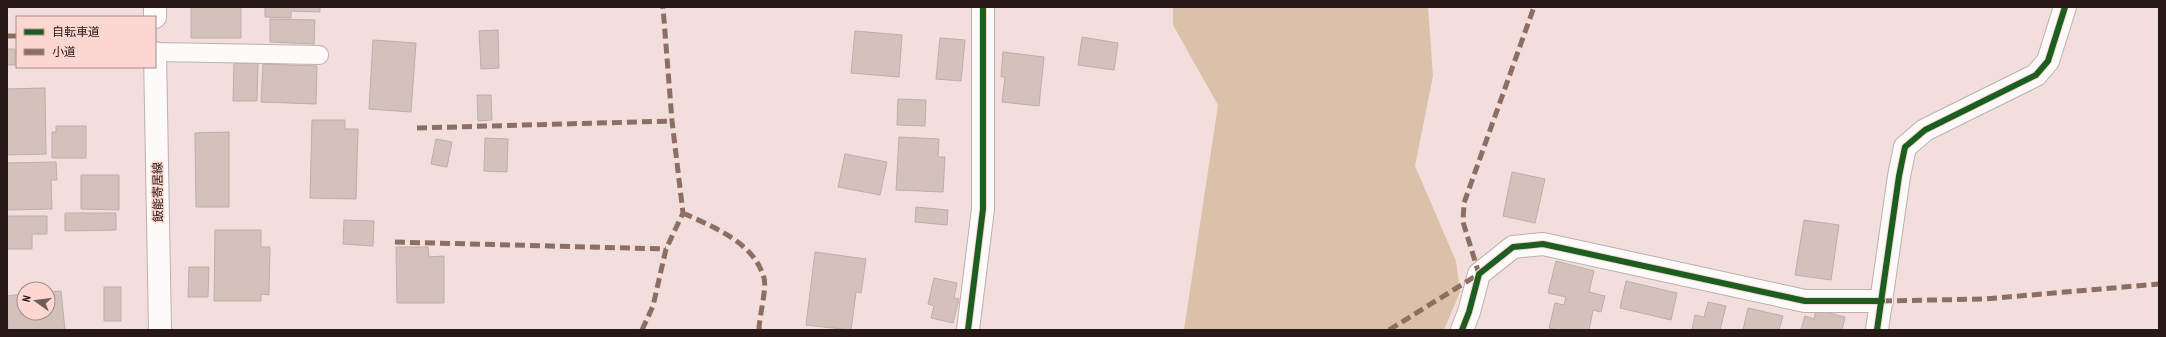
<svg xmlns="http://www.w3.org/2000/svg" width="2166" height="337" font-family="'PT Sans Narrow','Noto Sans JP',sans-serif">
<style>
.green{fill:#dbc1a9}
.building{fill:#d4c1bc;stroke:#bcaea9}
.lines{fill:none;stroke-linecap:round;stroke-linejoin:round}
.service-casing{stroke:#bfb0ae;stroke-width:20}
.minor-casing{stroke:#bfb0ae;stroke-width:24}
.primary-casing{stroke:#bfb0ae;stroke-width:24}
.service{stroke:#fdfafa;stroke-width:18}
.minor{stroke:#fdfafa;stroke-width:22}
.primary{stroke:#fdfafa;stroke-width:22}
.quiet{stroke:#8d6e63;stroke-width:5;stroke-dasharray:10 5;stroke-linecap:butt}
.cycleway-casing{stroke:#fcd7d2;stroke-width:8}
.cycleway{stroke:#1b5e20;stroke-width:6}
.labels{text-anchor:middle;stroke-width:3;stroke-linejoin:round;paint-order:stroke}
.street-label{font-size:12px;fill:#261917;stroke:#fcd7d2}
</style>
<rect width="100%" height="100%" fill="#f2dedc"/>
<path class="green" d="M1173,7H1428L1433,76L1415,166L1456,261L1460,292L1444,330H1184L1218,105L1173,25Z"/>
<path class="building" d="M191,7H241V38H191Z
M265,7H320V12L291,11V18L265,17Z
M270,19L315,20L314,44L270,42Z
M498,30L499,68L481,69L479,31Z
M855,31L902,35L899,77L851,73Z
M1082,37L1118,43L1114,70L1078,65Z
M940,38L965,40L961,81L936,79Z
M373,40L416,43L411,112L369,109Z
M7,49H15V65H7Z
M1003,52L1044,57L1039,106L1002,102L1005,77H1001Z
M234,63H258L257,101H233Z
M263,64L317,66L316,104L261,102Z
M45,88L46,154L7,155V89Z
M477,95H491L492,120L478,121Z
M898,99L926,100L925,126L897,125Z
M312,120H345V129H358L356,199L310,198Z
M56,126H86V158H52V132H56Z
M229,132V207H196L195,133Z
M899,137L939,139L938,157H945L943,192L896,190Z
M485,138L508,139L507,172L484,171Z
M436,139L452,142L447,167L431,164Z
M845,154L887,162L880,195L838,187Z
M56,162L57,180H51L52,209L7,210V163Z
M1512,172L1545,179L1535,223L1503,216Z
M81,175H119V210L81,209Z
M916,207L948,210L947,225L915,222Z
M65,213H116V230L65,231Z
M7,216H47V234H32V249H7Z
M344,220L374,221L373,246L343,244Z
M1804,220L1839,225L1831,280L1795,275Z
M215,230H261V247H270L269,295L261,294V301H214Z
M396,247H428L429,257L444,256V303H397Z
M815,252L866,259L861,293L856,292L851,330L806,325Z
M1556,261L1594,271L1589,292L1605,296L1601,312L1593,310L1589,330H1557L1549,328L1555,303L1564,305L1566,297L1548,293Z
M189,267H209L208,297H188Z
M934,278L957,283L954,298L959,299L953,323L931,318L934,306L928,304Z
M1626,281L1677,293L1671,320L1620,308Z
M104,287H121V321H104Z
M61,291L65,330H8L7,296L24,294V313H48V292Z
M1708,302L1726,306L1720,330H1692L1695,315L1704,317Z
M1748,308L1783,316L1779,330H1743Z
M1816,310L1845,317L1842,330H1801L1805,316L1814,319Z"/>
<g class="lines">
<g class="service-casing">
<path id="service" d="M155,52L319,55"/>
</g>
<g class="minor-casing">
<path id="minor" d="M968,330L983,209V7
M1462,330L1469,312L1479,274L1513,247L1543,244L1805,301H1882
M1877,330L1899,176L1905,147L1925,130L2036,75L2048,61L2065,7"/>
</g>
<g class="primary-casing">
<path id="primary" d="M155,7V17
M155,53L160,330"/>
</g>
<use href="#service" class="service"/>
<use href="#minor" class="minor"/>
<use href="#primary" class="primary"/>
<path class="quiet" d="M7,36H17
M417,128L672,121
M683,213C713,227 754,242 764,278C767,289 759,317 759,330
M395,242L666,249
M1882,301L1984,299L2159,284
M642,330L653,306L666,249L683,213L672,121L663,7
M1389,330L1479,274L1463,222L1464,203L1534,7"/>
<g class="cycleway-casing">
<path id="cycleway" d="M968,330L983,209V7
M1462,330L1469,312L1479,274L1513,247L1543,244L1805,301H1882
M1877,330L1899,176L1905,147L1925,130L2036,75L2048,61L2065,7"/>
</g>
<use href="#cycleway" class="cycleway"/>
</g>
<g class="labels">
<g class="street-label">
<text transform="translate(158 192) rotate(-91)" y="4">飯能寄居線</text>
</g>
</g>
<rect width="2166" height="337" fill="none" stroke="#261917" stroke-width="16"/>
<rect x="16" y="16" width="140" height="52" fill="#fcd7d2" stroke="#a68b87"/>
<rect x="24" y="29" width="20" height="6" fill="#1b5e20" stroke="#a68b87"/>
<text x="52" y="36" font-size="12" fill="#261917">自転車道</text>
<rect x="24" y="49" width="20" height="6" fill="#8d6e63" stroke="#a68b87"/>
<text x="52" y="56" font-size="12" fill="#261917">小道</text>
<g transform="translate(36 301) rotate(284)"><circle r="19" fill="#fcd7d2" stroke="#a68b87"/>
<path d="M0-3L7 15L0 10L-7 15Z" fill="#6d5e5c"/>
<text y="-6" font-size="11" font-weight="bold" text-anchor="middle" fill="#261917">N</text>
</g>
</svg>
